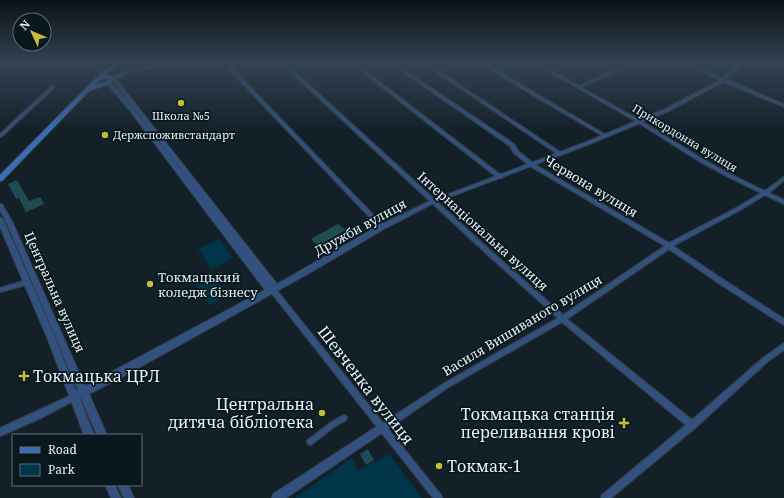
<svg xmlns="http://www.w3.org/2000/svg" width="784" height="498" font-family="'Noto Serif',serif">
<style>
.green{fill:#01354a}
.building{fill:#1e4c52}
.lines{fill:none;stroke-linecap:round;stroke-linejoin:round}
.pedestrian-casing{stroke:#313d45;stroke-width:8}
.minor-casing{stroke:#313d45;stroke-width:2.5}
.tertiary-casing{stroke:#313d45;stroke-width:2}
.secondary-casing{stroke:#313d45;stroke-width:2}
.pedestrian{stroke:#32517e;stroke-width:5.5}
.minor{fill:#32517e;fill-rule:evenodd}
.tertiary{fill:#32517e;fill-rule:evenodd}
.secondary{fill:#396db5;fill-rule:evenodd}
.poi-dot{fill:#c5bc3d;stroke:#09171e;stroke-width:1.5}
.labels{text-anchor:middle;stroke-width:3.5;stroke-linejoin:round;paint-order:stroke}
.far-poi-label{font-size:11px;fill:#e6eff4;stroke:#09171e}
.far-street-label{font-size:11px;fill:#e6eff4;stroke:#09171e}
.street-label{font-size:13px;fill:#e6eff4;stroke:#09171e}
.poi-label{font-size:13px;fill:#e6eff4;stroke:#09171e;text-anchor:start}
.near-poi-label{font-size:16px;fill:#e6eff4;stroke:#09171e;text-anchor:start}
.near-street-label{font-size:16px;fill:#e6eff4;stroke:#09171e}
</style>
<rect width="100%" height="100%" fill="#132028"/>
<path class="green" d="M219,239L233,258L211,269L198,249Z
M211,272L227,296L209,305L194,281Z
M389,454L422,498H295L352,458L358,471Z"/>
<path class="building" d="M17,180L29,201L40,197L44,204L26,212L19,198L16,199L8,184Z
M338,224L346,230L318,246L311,239Z
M368,449L374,460L366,465L360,454Z"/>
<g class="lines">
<g class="pedestrian-casing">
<path id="pedestrian" d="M310,442L332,425L344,418"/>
</g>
<g class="minor-casing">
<path id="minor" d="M223,63H227L384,226L385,227L384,228H380Z
M281,63H285L493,253L563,315L665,246L530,166L514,153L510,146L390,63H394L514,144L518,151L534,164L669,243L738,207L761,193L728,177L697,160L639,123L534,63H538L579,86L627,64L626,63H631V65L581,87L641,121L701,158L732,175L765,191L784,177V180L769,193L784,200V204L765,195L742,209L673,246L727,282L784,319V325L723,286L669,249L567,319L692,420L763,358L784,343V350L767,362L695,428L611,498H601L602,495L686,425L562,322L447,388L388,429L441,495L442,498H433L270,291L269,289L270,287H274L383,423L443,384L558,318L489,256Z
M351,63H355L502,176V178H498Z
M423,63H427L563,154L561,155H559Z
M482,63H486L497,69L514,63H518L517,64L499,71L543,98L608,136L606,137H605L541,100L495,72Z
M775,63H780L784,64V66Z
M52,86L55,87L1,137H0V134Z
M27,280H29L30,282L29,284L0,292V288Z
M74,394L77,395L78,397L77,399L41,418L0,436V428L35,412Z"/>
</g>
<g class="tertiary-casing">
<path id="tertiary" d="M164,63H170L130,73L116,79L277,284L380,225L430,201L586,142L665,109L720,80L682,63H687L723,78L734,67L736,63H740L738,69L726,79L784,104V107L723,82L669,111L590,144L434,203L384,229L313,271L122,377L89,394L107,435H97L81,398L80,399L94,435H84L48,340L0,227V217L3,219L56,340L76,391L78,390L6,221L0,211V204H2L12,221L85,386L265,290L130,111L110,87L103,83L105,82L114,85L134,109L220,221L111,78L123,72Z
M382,423L385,425L387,428L385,431L286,498H272L273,494Z
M105,485H115L121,498H111Z
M118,485H128L134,498H124Z"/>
</g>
<g class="secondary-casing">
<path id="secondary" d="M115,63H120L106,75L116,77L111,83L89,91L2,181H0V175L96,78L99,77V75ZM107,78H110L107,81L95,85L100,80Z"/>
</g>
<use href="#pedestrian" class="pedestrian"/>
<use href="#minor" class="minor"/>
<use href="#tertiary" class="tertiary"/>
<use href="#secondary" class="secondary"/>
</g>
<linearGradient id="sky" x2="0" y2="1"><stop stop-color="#0a1216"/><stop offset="0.48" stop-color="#334253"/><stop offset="1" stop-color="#334253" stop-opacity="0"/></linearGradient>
<rect width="784" height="132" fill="url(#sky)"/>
<g class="poi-dot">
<circle cx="181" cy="103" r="4"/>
<circle cx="105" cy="135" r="4"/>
<circle cx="150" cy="284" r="4"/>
<path d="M22 370h4v4h4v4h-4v4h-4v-4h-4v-4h4z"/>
<circle cx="322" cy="413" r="4"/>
<path d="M622 417h4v4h4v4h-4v4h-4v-4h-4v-4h4z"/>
<circle cx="439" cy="466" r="4"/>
</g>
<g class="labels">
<g class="far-poi-label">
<text x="181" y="120">Школа №5</text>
<text x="113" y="139" text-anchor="start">Держспоживстандарт</text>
</g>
<g class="far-street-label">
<text transform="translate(685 138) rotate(31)" y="4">Прикордонна вулиця</text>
</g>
<g class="street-label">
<text transform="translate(591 186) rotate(31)" y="5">Червона вулиця</text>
<text transform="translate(360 227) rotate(-29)" y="5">Дружби вулиця</text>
<text transform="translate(483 231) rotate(42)" y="5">Інтернаціональна вулиця</text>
<text transform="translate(55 292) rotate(66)" y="5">Центральна вулиця</text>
<text transform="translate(522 325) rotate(-31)" y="5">Василя Вишиваного вулиця</text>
</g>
<g class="poi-label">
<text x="158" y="282">Токмацький<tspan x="158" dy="15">коледж бізнесу</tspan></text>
</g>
<g class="near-poi-label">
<text x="33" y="382">Токмацька ЦРЛ</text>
<text x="314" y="410" text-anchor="end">Центральна<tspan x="314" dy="18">дитяча бібліотека</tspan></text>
<text x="615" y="420" text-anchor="end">Токмацька станція<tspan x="615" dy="18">переливання крові</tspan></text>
<text x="447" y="472">Токмак-1</text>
</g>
<g class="near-street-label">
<text transform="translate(366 385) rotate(52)" y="6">Шевченка вулиця</text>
</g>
</g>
<rect x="12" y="434" width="130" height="52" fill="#09171e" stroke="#616d74"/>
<rect x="20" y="447" width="20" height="6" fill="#396db5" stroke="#616d74"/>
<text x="48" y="454" font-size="12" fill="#e6eff4">Road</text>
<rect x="20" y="464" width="20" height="12" fill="#01354a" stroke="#616d74"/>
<text x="48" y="474" font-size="12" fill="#e6eff4">Park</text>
<g transform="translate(32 32) rotate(314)"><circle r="19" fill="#09171e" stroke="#616d74"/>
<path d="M0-3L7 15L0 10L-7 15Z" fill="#c5bc3d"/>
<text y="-6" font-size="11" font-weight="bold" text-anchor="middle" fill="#e6eff4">N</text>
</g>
</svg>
